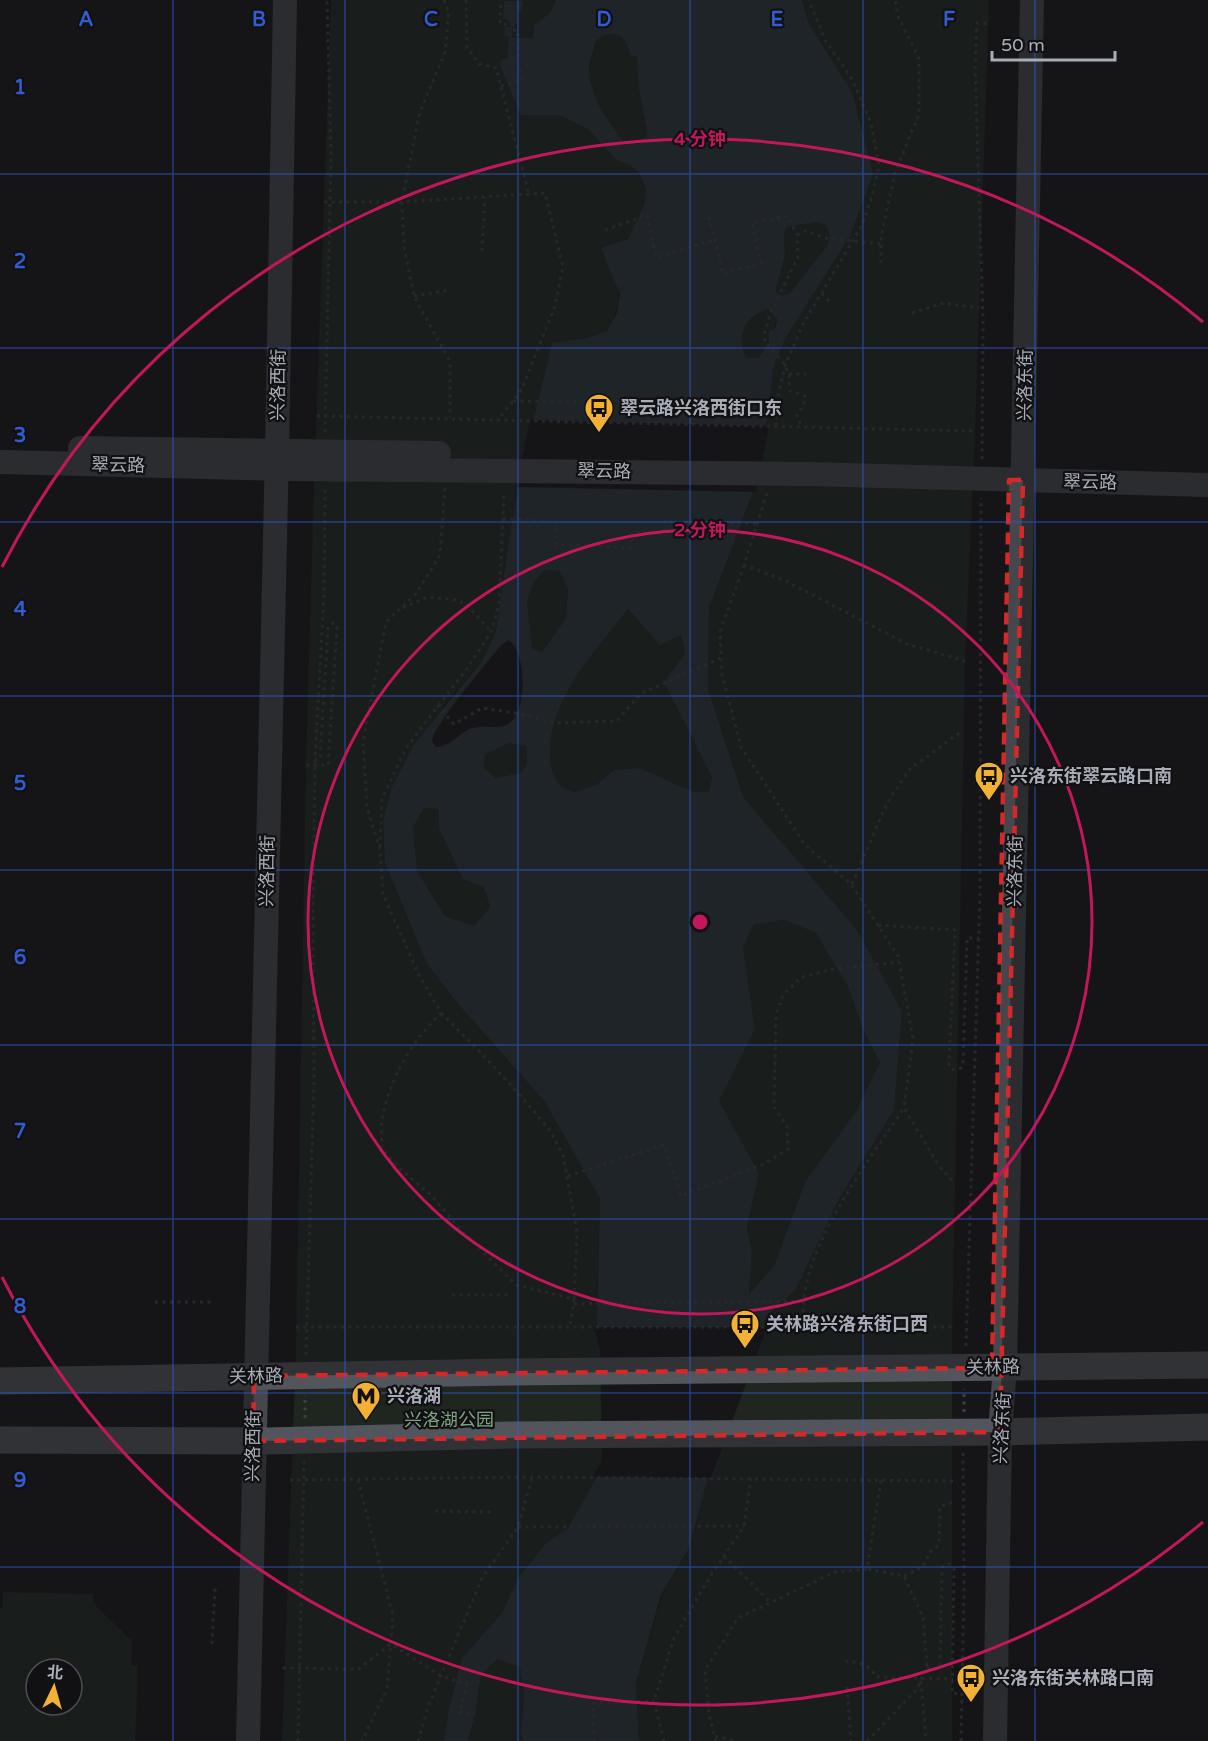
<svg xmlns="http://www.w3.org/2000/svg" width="1208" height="1741" font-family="'Varela Round','Noto Sans SC',sans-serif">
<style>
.green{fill:#1e261f;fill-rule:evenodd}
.water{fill:#2c353c;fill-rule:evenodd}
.pier{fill:#161618}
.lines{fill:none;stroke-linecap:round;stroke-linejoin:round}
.path{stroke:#3d3f44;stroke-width:3;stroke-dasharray:3 4.5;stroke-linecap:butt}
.secondary{stroke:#45474d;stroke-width:24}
.primary{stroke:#53555c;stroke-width:27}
.marked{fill:none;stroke:#d62828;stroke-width:4.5;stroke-dasharray:12 8;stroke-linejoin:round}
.grid{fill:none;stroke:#325cd3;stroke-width:1.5;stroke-opacity:0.55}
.ring{fill:none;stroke:#c2185b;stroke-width:3}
.labels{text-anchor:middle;stroke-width:4.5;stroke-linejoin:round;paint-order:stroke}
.street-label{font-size:18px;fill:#a8adb8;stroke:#111113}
.poi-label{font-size:18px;font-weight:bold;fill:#a8adb8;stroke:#111113;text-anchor:start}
.park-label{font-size:18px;fill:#7fa381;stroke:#111113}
.grid-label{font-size:20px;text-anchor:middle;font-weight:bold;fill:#325cd3;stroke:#111113;stroke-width:4.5;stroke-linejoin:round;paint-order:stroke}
.centre{fill:#c2185b;stroke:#111113;stroke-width:3}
.ring-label{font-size:18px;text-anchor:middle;font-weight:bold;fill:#c2185b;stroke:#111113;stroke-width:4.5;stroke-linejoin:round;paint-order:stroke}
</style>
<rect width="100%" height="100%" fill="#161618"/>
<path class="green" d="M331,0H555C554,12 544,18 534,24L533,38L509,36L507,59H501L500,66L521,115H559L588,129L616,160L628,164L639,173L646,189L644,206L628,239L601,248C617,284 628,294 607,331L588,338L552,344L533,421L511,526L496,631L482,661L446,703L383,822L385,863L427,964L458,1004L545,1102L600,1199L597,1297L603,1349L605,1462L568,1528L545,1544L518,1578L502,1613L462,1658L449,1708L444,1741H282L296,1349L306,765L314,485Z
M802,0H989L975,431L965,661L952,1343V1741H639L636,1684L662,1595L689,1548L708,1478L767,1316L796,1289L839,1199L894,1110L902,1011L857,930L743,797L708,689L709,608L753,492L766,426L774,365L785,339L850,236L852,92L808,22Z
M606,34H616L624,39L637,57L638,84L647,130L646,136L637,144L624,142L601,110L590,82L589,65L596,41Z
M816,222L826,225L830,235L827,246L789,294L780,295L776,293V288L785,256L784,235L786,227Z
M768,309L777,319L769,343L758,358H746C736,335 744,317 768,309Z
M545,570L559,571L568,588L566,618L542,652L532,649L527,601L534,581Z
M628,609L660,644L681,635L685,654L664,682L712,777L709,792H694L639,768L614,770L596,785L575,792C571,791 565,789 562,787C554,781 550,767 550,758C547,700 595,652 628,609Z
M510,743L526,746L527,764L520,773L496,778L484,768L485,754Z
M424,807L439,809V829L463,879L484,888L490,907L474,926L445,916L417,871L413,827Z
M784,920L816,933L848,987L863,1029L880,1063L856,1111L805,1182L774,1266L749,1295L752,1252L747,1227L759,1173L719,1101L755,1029L743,947L754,923Z
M3,1592L94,1594L93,1603L129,1638L132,1639L131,1665H138L135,1741H0V1608L3,1607ZM36,1669H72V1705H36Z
M496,1658L520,1667L524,1695L521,1734L524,1741H468L475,1715L481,1675Z"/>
<path class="water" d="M555,0H802L808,22L852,92L873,174L850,236L785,339L774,365L766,426L753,492L709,608L708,689L743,797L857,930L902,1011L894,1110L839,1199L796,1289L767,1316L708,1478L689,1548L661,1595L636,1683L639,1741H524L521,1734L524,1695L520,1667L497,1659L481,1675L475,1715L468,1741H444L449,1708L462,1658L502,1613L518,1578L545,1544L568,1528L605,1462L603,1367L597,1328L600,1199L545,1102L458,1004L427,964L385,863L383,822L391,789L413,746L482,661L496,631L511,526L533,421L552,343L588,338L607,331L617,313L620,294L601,248L628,239L644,206L646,189L639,173L628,164L616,160L588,129L559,115H521L500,66L501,59H507L509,37L504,36L505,27H512V37L533,38L534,24C544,18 554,12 555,0ZM606,34C624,33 625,40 631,55L637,57L638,84L647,130L646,136L637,144L624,142L601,110L590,82L589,65L596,41ZM816,222L826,225L830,235L827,246L789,294L780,295L776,293V288L785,256L784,235L786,227ZM768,309L777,319L776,327L769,331V343L758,358H746C736,335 744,317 768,309ZM545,570L559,571L568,588L566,618L542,652L532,648L527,601L534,581ZM628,609L660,645L681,635L685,654L664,682L712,777L709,792H694L639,768L614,770L596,785L574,792C571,791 565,789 562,787C554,780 550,767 550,758C547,700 595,652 628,609ZM509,640C526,653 527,704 513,720C502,732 486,724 473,728C459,732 451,747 436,747L432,742C433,725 487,663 501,645ZM510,743L526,746L527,764L520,773L496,778L484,768L485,754ZM424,808L439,809V829L463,879L484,888L490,907L474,926L445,916L417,871L413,827ZM784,920L816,933L848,987L863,1029L880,1063L856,1111L805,1182L774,1266L749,1294L752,1252L747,1227L759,1173L719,1101L755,1029L743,947L754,924Z
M504,1H523L522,11H518L517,24L508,23V19H503Z"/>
<path class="pier" d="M530,420L769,426L756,492L516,487Z
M594,1327H767L711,1478L592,1477L602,1461L600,1350Z"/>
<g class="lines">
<path class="path" d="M444,0L449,13L445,52L419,115L402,202L404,247L414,296L450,362V418
M466,0L467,47L479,64L496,68L529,194
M501,86L522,80L518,64L519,35L514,34L515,25L500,24L501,0
M324,202H402L545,193L563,267L555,306L522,389L498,420
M709,217L723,274L761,263L752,223L788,216L797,235L798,257L770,314L764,335L765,342L783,362L789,374L790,391L805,396L804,405L797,415L801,426
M605,230L647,215L656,257L714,240
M797,235L806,231L826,238L881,244
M482,251L485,197
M881,263V237L895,173L919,114V59L898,16L895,0
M822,293L829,301
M414,296L450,290
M912,313L944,303L979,308
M789,374H806
M513,401L775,404
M317,416L975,431
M776,426V404L785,366L803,324L862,225L872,196L879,166L871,123L852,79L825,40L809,0
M325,432L331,156L327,0
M982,459L983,320L975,65L977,23L989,24
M445,488L440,555L416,594L386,622L363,742L367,808L380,850L383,894L418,973L441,1013C412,1041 389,1079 382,1120C381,1129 382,1139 381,1148L400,1169L431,1195L462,1231L516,1285L574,1299L570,1327
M767,493L744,565L786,581L907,644L965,661
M503,519L556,521L555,544L631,548L632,532L664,533L665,521L757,524
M744,565L720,632L722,674L741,747L805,845L851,884L898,956L913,1039L904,1108L939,1166L955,1184
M403,608L427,597L458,600L472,610L491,632
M437,705L454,724L482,708L515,713L556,723L617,721L640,694L721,658
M306,765H328L337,627L333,623L328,627L320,759H315
M380,847L382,799L406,748L468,667L491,632L499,604L504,492
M852,884L888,801L911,767L920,762L963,730
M878,925L955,930L949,1063L950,1068L955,1070L961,1068L963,1063L967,938H979
M441,1013L486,1058L527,1103L551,1132L563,1155L577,1232L574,1299
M568,1176L664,1145L681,1196L764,1164L788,1149L787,1126L774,1107L776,1014L783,995L800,978L828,970L899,962
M452,1295H509
M155,1302H212
M574,1304L804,1301
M296,1327H953
M805,1327C791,1260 868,1162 904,1108
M966,1346L980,893L981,498
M306,1355L314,1080L313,914L315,759L324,596L325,489
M964,1412V1389
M305,1418V1395
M290,1480L532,1477L953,1481
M358,1480L393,1616L387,1689L362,1741
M435,1511L492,1512
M518,1527L744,1526
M724,1556L771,1603
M904,1576L923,1567L930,1552L939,1545L940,1506L953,1502
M212,1644L215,1588
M845,1661C859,1662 869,1664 876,1677L953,1679
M927,1667L932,1670L936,1669L940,1665L942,1568L944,1565L950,1564L954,1569L952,1693L962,1694
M283,1668L358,1669L391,1644L441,1676L467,1684L460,1713L475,1715
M921,1681L926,1741
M847,1687L851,1741
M715,1736L736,1741
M298,1741L304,1461
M418,1741L429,1704L482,1578L518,1527L532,1478
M594,1741L593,1703L654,1701
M664,1741L654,1701L674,1638L706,1583L744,1526L751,1478
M716,1741L709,1715L705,1670L738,1618L835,1572L867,1569L881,1480
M867,1741L917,1689L927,1667L923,1617L904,1576L867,1569
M961,1741L964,1587L963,1452"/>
<path class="secondary" d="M80,448L439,453
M0,462L290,469L809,474L1208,485
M248,1741L277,450L285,0
M995,1741L1000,1432L1005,1367L1032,0"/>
<path class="primary" d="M0,1381L512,1372L1208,1365
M0,1440L267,1441L512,1435L1000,1432L1208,1427"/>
</g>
<path d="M0 0H1208V1741H0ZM1009,480H1023L1000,1432L253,1441L254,1376L992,1368Z" fill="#161618" fill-opacity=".55" fill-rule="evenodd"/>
<path class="marked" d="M1009,480H1023L1000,1432L253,1441L254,1376L992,1368Z"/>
<path class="grid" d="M173,0V1741M345,0V1741M518,0V1741M690,0V1741M863,0V1741M1035,0V1741M0,174H1208M0,348H1208M0,522H1208M0,696H1208M0,870H1208M0,1045H1208M0,1219H1208M0,1393H1208M0,1567H1208"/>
<g class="ring">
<circle cx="700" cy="922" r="392"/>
<path d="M1203 1522A783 783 0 0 1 2 1277M2 567A783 783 0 0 1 1203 322"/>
</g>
<defs>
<g id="bus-pin" transform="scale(1.5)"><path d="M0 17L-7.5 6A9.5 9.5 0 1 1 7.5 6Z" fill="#f2b134" stroke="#111113"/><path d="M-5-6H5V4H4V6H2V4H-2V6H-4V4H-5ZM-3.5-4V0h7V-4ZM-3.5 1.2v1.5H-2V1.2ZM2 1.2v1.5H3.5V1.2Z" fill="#111"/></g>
<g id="metro-pin" transform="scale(1.5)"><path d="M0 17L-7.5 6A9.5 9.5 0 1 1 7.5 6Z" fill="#f2b134" stroke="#111113"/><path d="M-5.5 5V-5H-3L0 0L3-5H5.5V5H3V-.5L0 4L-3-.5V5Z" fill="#111"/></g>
</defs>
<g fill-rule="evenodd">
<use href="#bus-pin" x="599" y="408"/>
<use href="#bus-pin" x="989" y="776"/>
<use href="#bus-pin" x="745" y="1324"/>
<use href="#metro-pin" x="366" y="1396"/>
<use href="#bus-pin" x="971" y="1678"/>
</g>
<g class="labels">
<g class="street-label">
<text transform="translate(278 385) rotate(-89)" y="6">兴洛西街</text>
<text transform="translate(1025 385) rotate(-89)" y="6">兴洛东街</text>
<text transform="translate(118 465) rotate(1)" y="6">翠云路</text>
<text transform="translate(604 471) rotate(1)" y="6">翠云路</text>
<text transform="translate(1090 482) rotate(1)" y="6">翠云路</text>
<text transform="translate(267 871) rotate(-89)" y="6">兴洛西街</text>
<text transform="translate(1015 871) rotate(-89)" y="6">兴洛东街</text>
<text transform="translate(993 1367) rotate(-1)" y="6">关林路</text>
<text transform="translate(256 1376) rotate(-1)" y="6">关林路</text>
<text transform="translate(1002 1428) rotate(-87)" y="6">兴洛东街</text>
<text transform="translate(253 1446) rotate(-89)" y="6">兴洛西街</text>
</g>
<g class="poi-label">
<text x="620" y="414">翠云路兴洛西街口东</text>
<text x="1010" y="782">兴洛东街翠云路口南</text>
<text x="766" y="1330">关林路兴洛东街口西</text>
<text x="387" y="1402">兴洛湖</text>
<text x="992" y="1684">兴洛东街关林路口南</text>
</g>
<g class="park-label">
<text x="449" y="1426">兴洛湖公园</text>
</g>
</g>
<g class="grid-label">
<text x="86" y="26">A</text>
<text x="259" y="26">B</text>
<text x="431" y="26">C</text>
<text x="604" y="26">D</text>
<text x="777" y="26">E</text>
<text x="949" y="26">F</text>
<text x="20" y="94">1</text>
<text x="20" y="268">2</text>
<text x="20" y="442">3</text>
<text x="20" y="616">4</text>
<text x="20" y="790">5</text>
<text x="20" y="964">6</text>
<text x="20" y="1138">7</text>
<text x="20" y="1313">8</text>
<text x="20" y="1487">9</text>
</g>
<circle cx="700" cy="922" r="9" class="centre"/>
<g class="ring-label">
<text x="700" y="145">4 分钟</text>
<text x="700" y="536">2 分钟</text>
</g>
<g transform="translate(54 1687) rotate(5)"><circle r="28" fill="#111113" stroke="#4d4f55" stroke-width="1.5"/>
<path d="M0-4.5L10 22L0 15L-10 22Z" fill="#f2b134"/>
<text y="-9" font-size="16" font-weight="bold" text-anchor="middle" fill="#a8adb8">北</text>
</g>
<path d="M992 51v9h123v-9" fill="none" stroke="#a8adb8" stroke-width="3"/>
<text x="1001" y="51" font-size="18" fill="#a8adb8" stroke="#111113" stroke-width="4.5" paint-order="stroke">50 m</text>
</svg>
